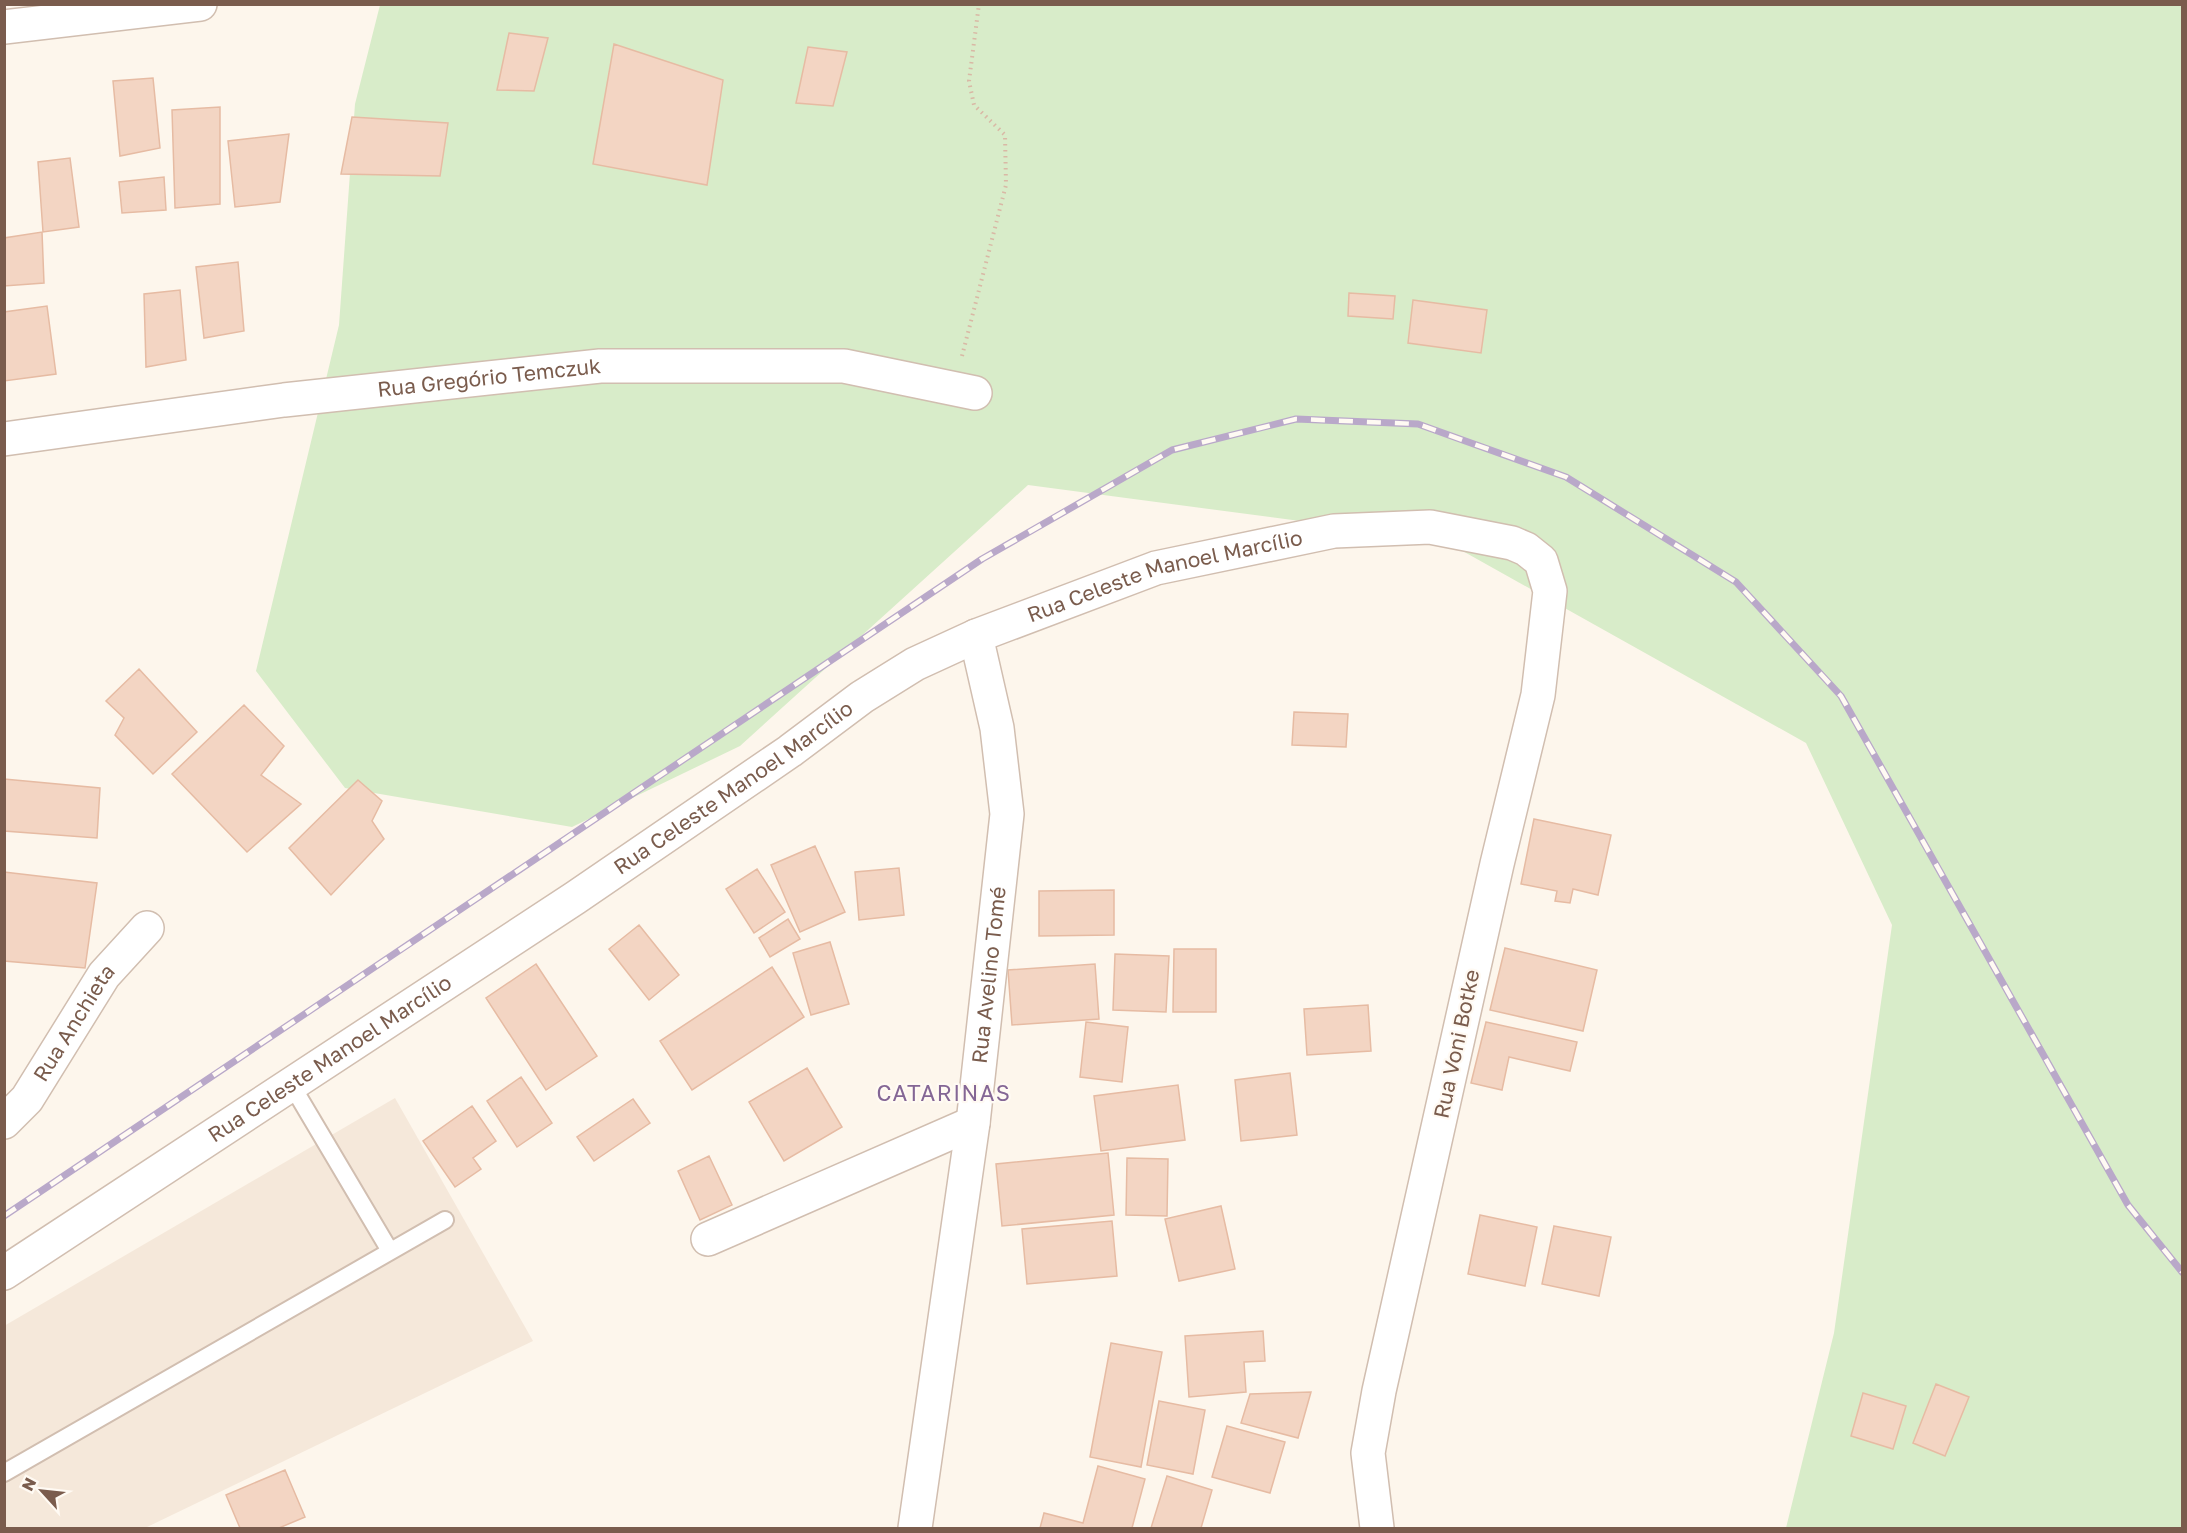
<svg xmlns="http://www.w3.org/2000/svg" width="2187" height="1533" font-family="'Golos Text',sans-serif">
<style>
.residential{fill:#f5e8da}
.green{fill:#d8ecc9}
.building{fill:#f3d5c3;stroke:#e6bba3;stroke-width:1.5}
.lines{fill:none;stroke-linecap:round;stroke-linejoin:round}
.service-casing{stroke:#d1beb0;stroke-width:20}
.minor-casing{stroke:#d1beb0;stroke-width:36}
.path{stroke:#d9b8a5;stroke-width:4;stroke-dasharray:1.5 4.5;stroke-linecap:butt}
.service{stroke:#fff;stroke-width:16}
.minor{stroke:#fff;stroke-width:33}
.rail-casing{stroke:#b9a8c9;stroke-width:7}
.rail{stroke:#fffaf3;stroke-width:4.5;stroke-dasharray:14;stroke-linecap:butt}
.labels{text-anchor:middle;stroke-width:4.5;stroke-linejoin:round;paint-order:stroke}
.street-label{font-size:21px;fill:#7a5c4d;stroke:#fffaf3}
.neighbourhood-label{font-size:22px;letter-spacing:1.5px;fill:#846695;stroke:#fffaf3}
</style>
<rect width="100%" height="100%" fill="#fdf6ec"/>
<path class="residential" d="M395,1098L533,1341L145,1528H5L4,1326Z"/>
<path class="green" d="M380,5H2182V1528H1786L1834,1333L1892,925L1806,743L1443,540L1028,485L740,746L572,827L345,788L256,671L339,325L355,104Z"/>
<path class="building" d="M509,33L548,38L534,91L497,90Z
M614,44L723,80L707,185L593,164Z
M808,47L847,52L833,106L796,103Z
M153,78L160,148L120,156L113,81Z
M220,107V204L175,208L172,110Z
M352,117L448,123L440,176L341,174Z
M289,134L280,202L235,207L228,141Z
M70,158L79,227L43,232L38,162Z
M164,177L166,210L122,213L119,182Z
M42,232L44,283L4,286V238Z
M238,262L244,331L204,338L196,267Z
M180,290L186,360L146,367L144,294Z
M1349,293L1395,296L1393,319L1348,316Z
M1413,300L1487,310L1481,353L1408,343Z
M47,306L56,374L4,381V312Z
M139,669L197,732L153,774L115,735L124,718L106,701Z
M244,705L284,746L261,775L301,804L247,852L172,774Z
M1294,712L1348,714L1346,747L1292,745Z
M4,779L100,788L97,838L4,831Z
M358,780L382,801L372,821L384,839L331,895L289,848Z
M1534,819L1611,835L1598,895L1573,889L1570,903L1555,901L1557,891L1521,884Z
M815,846L845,912L800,932L771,865Z
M899,868L904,915L859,920L855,872Z
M757,869L785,912L754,933L726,889Z
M4,872L97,883L85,968L4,961Z
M1114,890V935L1039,936V891Z
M788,919L800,939L770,957L759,938Z
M639,925L679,975L649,1000L609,949Z
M830,942L849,1004L811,1015L793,953Z
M1505,948L1597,970L1583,1031L1490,1010Z
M1174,949H1216V1012H1173Z
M1115,954L1169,956L1166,1012L1113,1010Z
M536,964L597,1056L546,1090L486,998Z
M1095,964L1099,1019L1012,1025L1008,970Z
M772,967L804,1017L692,1090L660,1041Z
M1368,1005L1371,1051L1307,1055L1304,1009Z
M1086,1022L1128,1027L1122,1082L1080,1077Z
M1486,1022L1577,1042L1570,1071L1509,1057L1502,1090L1471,1083Z
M807,1068L842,1127L784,1161L749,1102Z
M1290,1073L1297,1135L1241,1141L1235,1080Z
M521,1077L552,1123L517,1147L487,1101Z
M1178,1085L1185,1140L1101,1151L1094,1096Z
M633,1099L650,1123L594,1161L577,1137Z
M472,1106L496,1141L473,1158L481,1169L455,1187L423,1141Z
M1108,1153L1114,1215L1002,1226L996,1164Z
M709,1156L732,1205L700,1220L678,1171Z
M1127,1158L1168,1159L1167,1216L1126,1215Z
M1221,1206L1235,1269L1179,1281L1165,1219Z
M1480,1215L1537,1227L1525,1286L1468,1274Z
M1112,1221L1117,1276L1027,1284L1022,1229Z
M1554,1226L1611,1237L1599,1296L1542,1284Z
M1263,1331L1265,1361L1244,1362L1246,1392L1189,1397L1185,1336Z
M1111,1343L1162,1352L1141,1467L1090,1457Z
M1936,1384L1969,1397L1945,1456L1913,1443Z
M1311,1392L1298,1438L1241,1423L1250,1394Z
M1863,1393L1906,1406L1893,1449L1851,1436Z
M1159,1401L1205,1410L1193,1474L1147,1465Z
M1227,1426L1285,1442L1270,1493L1212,1477Z
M1098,1466L1145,1479L1132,1528H1040L1044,1513L1083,1523Z
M285,1470L305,1517L279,1528H240L226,1495Z
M1167,1476L1212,1490L1201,1528H1151Z"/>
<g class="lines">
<g class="service-casing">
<path id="service" d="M291,1084L390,1251
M4,1473L445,1220"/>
</g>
<g class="minor-casing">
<g id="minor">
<path d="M4,27L200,4"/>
<path id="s1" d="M4,439L284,400L600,366H844L975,393"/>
<path id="s2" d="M4,1122L27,1099L104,975L147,928"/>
<path d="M708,1239L973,1123"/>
<path id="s3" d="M4,1273L575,898L790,751L862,697L915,664L976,636L1156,568L1334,531L1430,527L1512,543L1526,549L1541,561L1550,591L1538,695L1497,864L1379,1391L1368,1453L1377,1528"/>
<path id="s4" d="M915,1528L973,1123L1007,814L997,728L976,636"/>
</g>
</g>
<path class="path" d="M962,356L1006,185L1005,135L974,105L969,81L979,4"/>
<use href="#service" class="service"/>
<use href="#minor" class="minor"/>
<g class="rail-casing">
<path id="rail" d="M4,1216L982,559L1172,450L1296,419L1418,424L1566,477L1736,582L1841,696L2128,1205L2182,1272"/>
</g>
<use href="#rail" class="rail"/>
</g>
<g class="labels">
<g class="street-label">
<text dy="7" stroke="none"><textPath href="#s1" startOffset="489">Rua Gregório Temczuk</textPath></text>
<text dy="7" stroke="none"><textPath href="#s3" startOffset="1362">Rua Celeste Manoel Marcílio</textPath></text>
<text dy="7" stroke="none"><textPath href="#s3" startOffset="876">Rua Celeste Manoel Marcílio</textPath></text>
<text dy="7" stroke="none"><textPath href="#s4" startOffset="558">Rua Avelino Tomé</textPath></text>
<text dy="7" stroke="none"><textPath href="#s2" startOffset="122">Rua Anchieta</textPath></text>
<text transform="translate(1457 1044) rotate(-78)" y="7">Rua Voni Botke</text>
<text dy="7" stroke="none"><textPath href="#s3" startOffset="390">Rua Celeste Manoel Marcílio</textPath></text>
</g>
<g class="neighbourhood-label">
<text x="944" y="1101">CATARINAS</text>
</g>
</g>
<rect width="2187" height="1533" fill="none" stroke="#7a5c4d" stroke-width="12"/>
<g transform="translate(42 1491) rotate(297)" stroke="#fffaf3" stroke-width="4.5" paint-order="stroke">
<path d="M0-4.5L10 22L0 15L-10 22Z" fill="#7a5c4d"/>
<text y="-9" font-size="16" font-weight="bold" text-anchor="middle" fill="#7a5c4d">N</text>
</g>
</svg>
